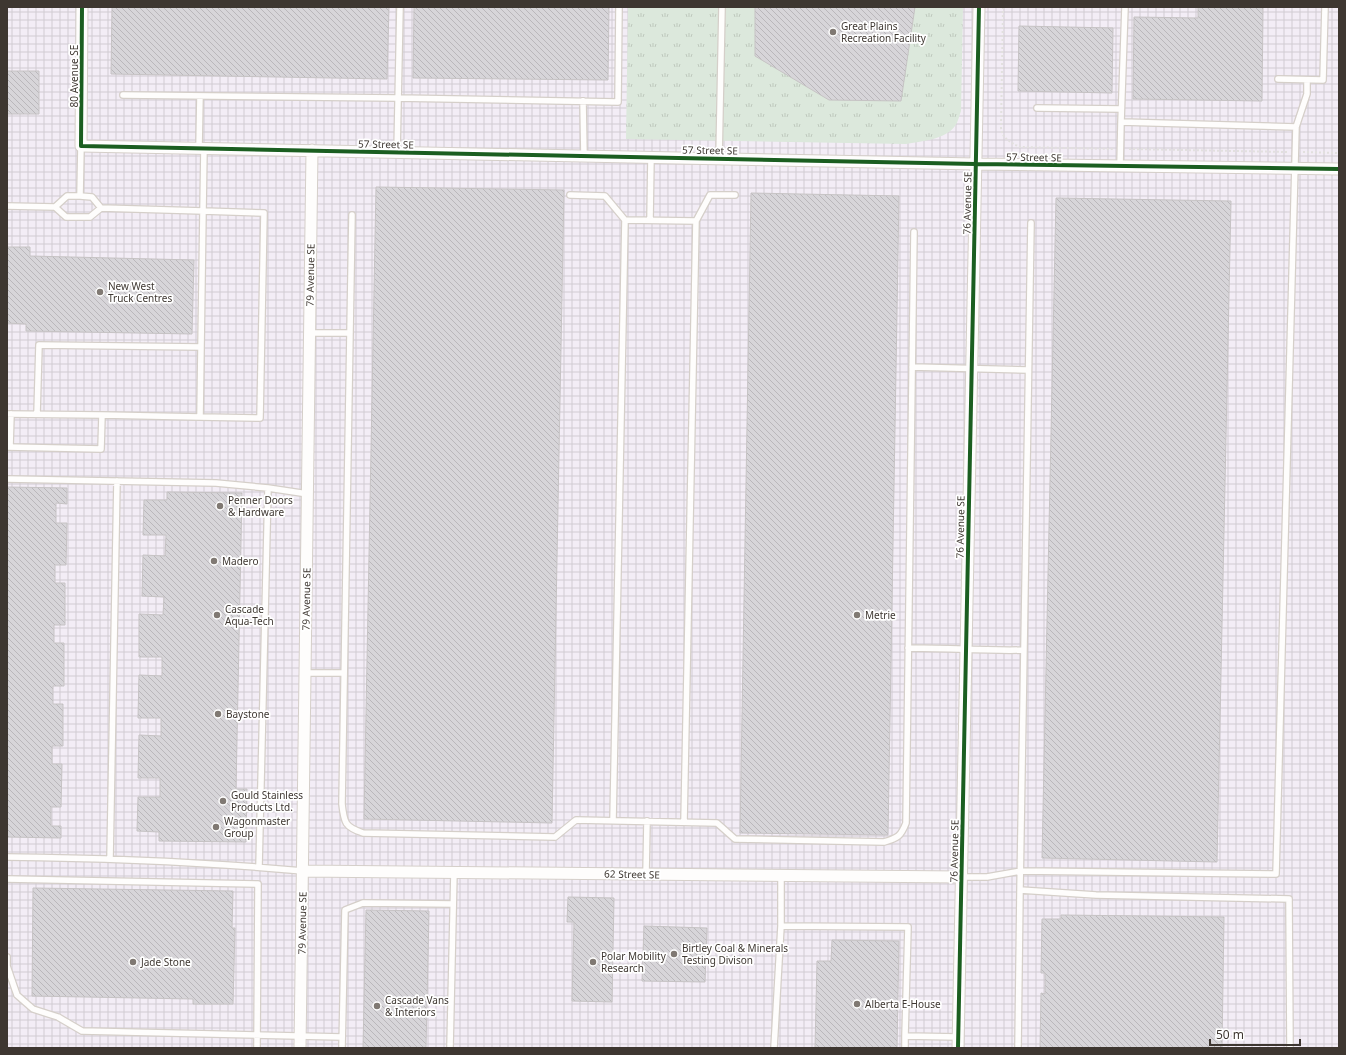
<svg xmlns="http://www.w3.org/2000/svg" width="1346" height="1055" font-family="'Noto Sans',sans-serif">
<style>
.industrial{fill:url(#industrial-grid)}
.park{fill:url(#park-tufts)}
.building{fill:url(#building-back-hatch);stroke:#c6c3c4}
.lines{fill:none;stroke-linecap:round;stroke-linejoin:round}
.lane-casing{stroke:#d5cfc9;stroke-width:8}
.street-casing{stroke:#d5cfc9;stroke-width:13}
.path{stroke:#e2e0de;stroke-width:2;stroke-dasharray:2 2;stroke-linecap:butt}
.lane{stroke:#fefdfc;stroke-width:5.5}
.street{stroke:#fefdfc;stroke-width:11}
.cycleway-casing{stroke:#fff;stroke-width:6}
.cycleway{stroke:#1b5e20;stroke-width:4}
.poi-dot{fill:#807973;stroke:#fff;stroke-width:1.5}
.labels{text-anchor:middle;stroke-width:3.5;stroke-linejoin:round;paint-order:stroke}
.poi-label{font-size:10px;fill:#3e3731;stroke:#fff;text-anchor:start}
.street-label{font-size:10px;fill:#3e3731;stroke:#fff}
</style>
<defs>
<pattern id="industrial-grid" width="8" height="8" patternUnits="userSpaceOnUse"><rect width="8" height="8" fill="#f3edf6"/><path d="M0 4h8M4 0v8" fill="none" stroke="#d1ccd3"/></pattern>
<pattern id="park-tufts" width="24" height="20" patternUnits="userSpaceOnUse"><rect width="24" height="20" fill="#dce8dc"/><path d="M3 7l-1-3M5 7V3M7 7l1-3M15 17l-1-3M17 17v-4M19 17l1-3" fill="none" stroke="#bec8bd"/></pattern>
<pattern id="building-back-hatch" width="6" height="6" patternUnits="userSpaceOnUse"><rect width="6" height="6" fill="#d7d5d9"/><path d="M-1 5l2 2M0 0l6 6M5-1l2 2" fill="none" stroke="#bab7bb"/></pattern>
</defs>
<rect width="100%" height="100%" fill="#faf4ee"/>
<path class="industrial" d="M7,7H1339V1048H7Z"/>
<path class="park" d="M628,7H963L961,111C959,116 958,122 955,126C945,140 921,141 906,144L626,139Z"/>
<path class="building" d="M112,7H389L387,79L111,74Z
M414,7H609L608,80L413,78Z
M755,7H915L901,101L829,100L755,56Z
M1198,7H1263L1262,101L1133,99L1134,17L1198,18Z
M1019,26L1113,28L1112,93L1018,91Z
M7,71H39V114H7Z
M376,187L564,190L552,823L364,819Z
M751,193L899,196L888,835L740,833Z
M1056,198L1231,201L1217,862L1042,858Z
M7,247H30V256L194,260L192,334L26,331V324L7,323Z
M7,487L67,488V504L56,503V523H67L66,565H55V583H65V625H54V643H64V686H53V704H63V746H52V764H62L61,807H51V826H61V838L7,837Z
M167,492L242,493L236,789H247L246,842L159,841V832L137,831L138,797H160V778H138L139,735L161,736V718H138L139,675L162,676V657H139V614L163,615L164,597L142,596L143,555L165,556L166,535H143L144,500H167Z
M33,888L233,891L232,928H235L233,1004H193V999L32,996Z
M568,897L614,898L612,1002L572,1001L574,922H567Z
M366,910L429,911L426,1048H363Z
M1061,915L1224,917L1222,1048H1040L1041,993L1045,994V973H1041L1042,919H1061Z
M644,926L707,928L705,982L642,981Z
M832,940L899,941L897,1048H815L817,961H831Z"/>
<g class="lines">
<g class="lane-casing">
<path id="lane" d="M1278,79L1323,80L1325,7
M123,95L397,98L618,102L619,7
M583,101L584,156
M1037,108L1121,109
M1121,122L1125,7
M1296,127L1307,94V80
M199,148L200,96
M397,152L400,7
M719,159L722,7
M570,195L605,196L625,220
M80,196H67L55,207L66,217H90L101,208L92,197L80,196L81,146
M7,206L55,207
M101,208L203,211L204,148
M203,211L264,213L260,418L200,417Z
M352,215L342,804C344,823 345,827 363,833L555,837L576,820L717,823L735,839L884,842C898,838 901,836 906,823L914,232
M650,220L651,157
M696,221L710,195H735
M310,333H350
M912,367L1028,370
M7,414L102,415L101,449L7,447
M37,414L39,345L201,347
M102,415L200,417
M10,447L11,414
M7,479L216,483L268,488L308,494
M908,648C947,648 985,651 1024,650
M305,673H344
M613,821L625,220L696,221L684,822
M7,857C106,858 204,862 303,871
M110,859L117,481
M259,867L268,488
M646,874L647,821
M781,875V926L908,927L905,1036
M961,877H987L1021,871L1276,874L1296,127L1121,122L1120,166
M7,879L258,884L257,1048
M1020,890L1031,223
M7,957V966L17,995L33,1009L58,1017L82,1031L342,1037
M342,1048L345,910L363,903L453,904
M450,1048L454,872
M774,1048L781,926
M905,1048V1036L958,1037
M1018,1048L1020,890L1096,895L1289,899L1290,1048"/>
</g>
<g class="street-casing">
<path id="street" d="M82,7L81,146L976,164L1339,169
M303,871L961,877
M300,1048L312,150
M958,1048L979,7"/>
</g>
<path class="path" d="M1003,7L1001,128C1002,138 1011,143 1020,147L1113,149
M1129,149L1287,152
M1303,152L1339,153"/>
<use href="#lane" class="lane"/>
<use href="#street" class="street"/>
<g class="cycleway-casing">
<path id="cycleway" d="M82,7L81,146L976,164L1339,169
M958,1048L979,7"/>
</g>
<use href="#cycleway" class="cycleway"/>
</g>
<g class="poi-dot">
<circle cx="833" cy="32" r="4"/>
<circle cx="100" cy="292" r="4"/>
<circle cx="220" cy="506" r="4"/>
<circle cx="214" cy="561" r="4"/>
<circle cx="217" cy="615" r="4"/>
<circle cx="857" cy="615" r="4"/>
<circle cx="218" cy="714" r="4"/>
<circle cx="223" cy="801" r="4"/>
<circle cx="216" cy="827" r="4"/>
<circle cx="674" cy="954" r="4"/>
<circle cx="133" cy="962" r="4"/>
<circle cx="593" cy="962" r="4"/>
<circle cx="857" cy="1004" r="4"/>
<circle cx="377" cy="1006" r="4"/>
</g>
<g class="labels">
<g class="poi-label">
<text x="841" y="30">Great Plains<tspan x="841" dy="12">Recreation Facility</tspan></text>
<text x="108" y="290">New West<tspan x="108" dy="12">Truck Centres</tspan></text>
<text x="228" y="504">Penner Doors<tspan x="228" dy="12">&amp; Hardware</tspan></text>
<text x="222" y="565">Madero</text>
<text x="225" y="613">Cascade<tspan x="225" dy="12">Aqua-Tech</tspan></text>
<text x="865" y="619">Metrie</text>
<text x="226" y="718">Baystone</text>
<text x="231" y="799">Gould Stainless<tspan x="231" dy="12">Products Ltd.</tspan></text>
<text x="224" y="825">Wagonmaster<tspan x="224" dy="12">Group</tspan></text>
<text x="682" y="952">Birtley Coal &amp; Minerals<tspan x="682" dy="12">Testing Divison</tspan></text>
<text x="601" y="960">Polar Mobility<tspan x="601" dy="12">Research</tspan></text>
<text x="141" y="966">Jade Stone</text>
<text x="385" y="1004">Cascade Vans<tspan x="385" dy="12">&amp; Interiors</tspan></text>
<text x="865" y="1008">Alberta E-House</text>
</g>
<g class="street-label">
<text transform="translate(74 76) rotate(-90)" y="4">80 Avenue SE</text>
<text transform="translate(386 144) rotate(1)" y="4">57 Street SE</text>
<text transform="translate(710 150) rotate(1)" y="4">57 Street SE</text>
<text transform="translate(1034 157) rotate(1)" y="4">57 Street SE</text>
<text transform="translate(967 203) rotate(-89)" y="4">76 Avenue SE</text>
<text transform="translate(310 275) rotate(-89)" y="4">79 Avenue SE</text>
<text transform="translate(960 527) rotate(-89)" y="4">76 Avenue SE</text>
<text transform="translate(306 599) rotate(-89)" y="4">79 Avenue SE</text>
<text transform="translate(954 851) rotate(-89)" y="4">76 Avenue SE</text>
<text transform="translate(632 874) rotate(1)" y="4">62 Street SE</text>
<text transform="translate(302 923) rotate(-89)" y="4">79 Avenue SE</text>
</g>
</g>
<rect width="1346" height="1055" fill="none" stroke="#3e3731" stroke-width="16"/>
<path d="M1210 1039v6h90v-6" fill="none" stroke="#3e3731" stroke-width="2"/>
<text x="1216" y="1039" font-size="12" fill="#3e3731" stroke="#ffffff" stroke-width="3" paint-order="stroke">50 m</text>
</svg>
